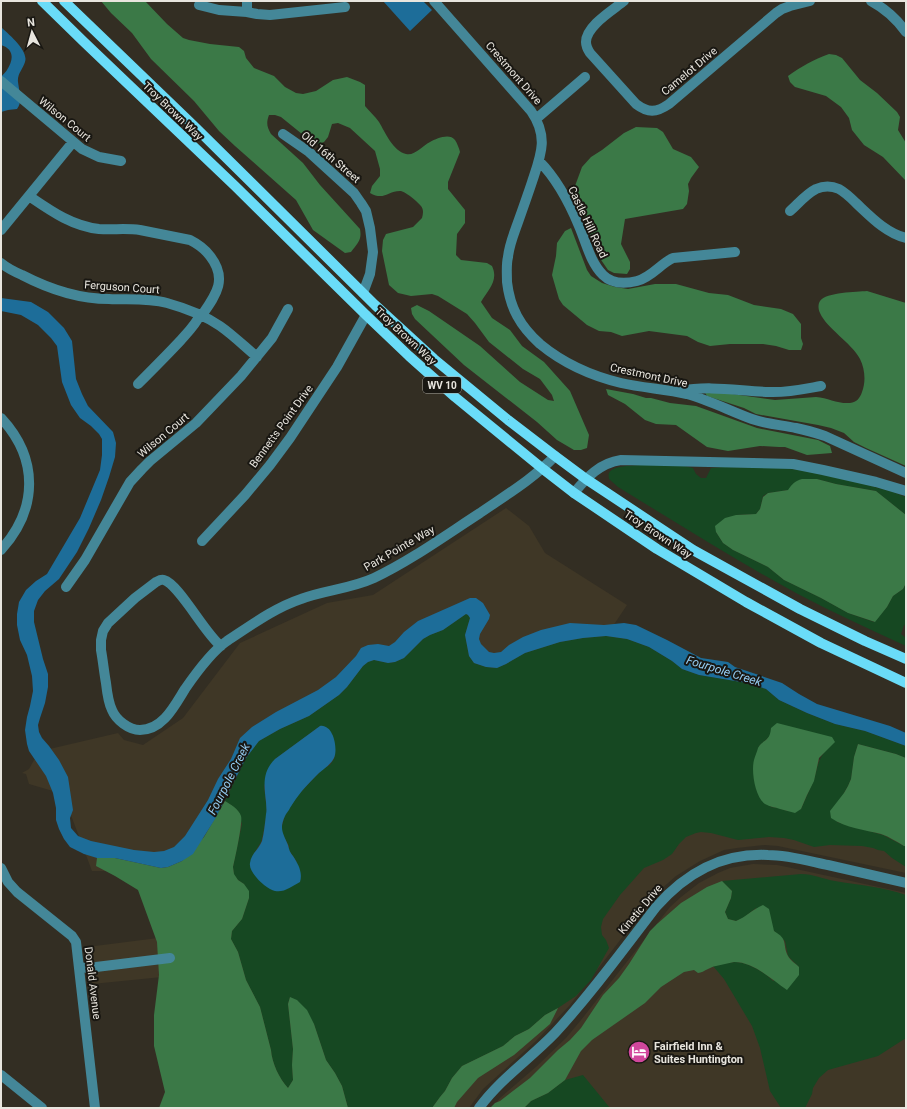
<svg xmlns="http://www.w3.org/2000/svg" width="907" height="1109" font-family="Roboto,sans-serif">
<style>
.built{fill:#3f3726}
.green{fill:#164822;fill-rule:evenodd}
.forest{fill:#3b7947}
.water{fill:#1d6d99}
.lines{fill:none;stroke-linecap:round;stroke-linejoin:round}
.minor{stroke:#448798;stroke-width:10}
.major{stroke:#6adcf8;stroke-width:10}
.labels{text-anchor:middle;stroke-width:4;stroke-linejoin:round;paint-order:stroke}
.shield{fill:#191712;stroke:#aaa7a1;stroke-width:1}
.shield-label{font-size:10px;font-weight:bold;fill:#e8e5de}
.street-label{font-size:11px;fill:#e8e5de;stroke:#191712}
.poi-label{font-size:11px;font-weight:bold;fill:#e8e5de;stroke:#191712;text-anchor:start}
.water-label{font-size:12px;font-style:italic;fill:#94ccf2;stroke:#191712}
</style>
<rect width="100%" height="100%" fill="#332e23"/>
<path class="built" d="M506,508L529,526L545,553L627,605L611,629L906,814V873L778,846L765,845L737,848L724,850L700,861L676,876L659,891L651,900L570,1005L536,1041L483,1089L469,1108H179L162,977L92,984L87,947L158,938L149,871H92L63,794L29,784L26,774L22,773L29,769L34,760L40,756L41,751L118,733L124,740L143,745L183,718L240,643L327,603L373,595Z
M753,864L777,865L787,867L906,893V1108H492L500,1098L537,1066L566,1038L581,1020L670,907L681,897L699,883L718,873L730,868Z"/>
<path class="green" d="M640,465H681L693,468L696,474L701,478H706L711,468L724,467L786,468L810,472L864,484L893,492L906,497V515L876,491L836,484L817,479L788,490L768,493L763,496L760,509L756,514L736,515L716,532L723,543L733,550L768,567L784,580L821,598L848,613L874,622L887,607L893,596L903,589L906,583V626L904,625L901,634L906,638V646C869,629 832,612 796,593C735,560 677,523 618,487L609,479C609,477 608,475 609,473C613,465 633,466 640,465Z
M466,614L468,615L470,618L465,635L469,656L474,663L486,667L497,668L506,664L525,653L560,642L583,638L606,636L627,639L649,647L672,661L682,669L699,675L747,683L766,689L779,700L807,713L835,724L865,731L906,746V758L896,754L858,744L854,757L851,779L848,786L844,793L837,822L883,835L904,846H906V867L892,858L884,851L878,850L873,848L862,846L830,845L814,847L794,840L784,838L769,837L738,840L711,833L701,832L696,833L686,837L679,844L672,854L663,860L644,868L620,895L603,919L601,927L602,935L606,940L609,948L591,980L576,996L558,1008L545,1015L529,1029L515,1036L503,1046L462,1066L452,1078L445,1091L440,1097L432,1108H348L342,1086L335,1073L326,1060L314,1024L290,997L288,1004L293,1049L292,1065L293,1080L288,1088C279,1078 272,1063 271,1050L260,1007L246,980L238,952L231,939L232,931L242,919L249,898L244,884L238,880L234,875L233,867L242,824L237,810L231,805L225,801L246,758L259,741L280,729L309,716L339,695L347,687L363,666L368,662L374,660L388,663L395,662L404,658L423,639L430,635L443,630ZM320,726L332,734L335,755L334,759L330,765L323,769L315,777L298,795L285,815L282,826V833L289,846V850L297,862L253,855L261,842L263,834L267,812L264,786L275,759ZM770,736L824,753C817,761 817,772 813,782C809,791 805,800 801,809L787,811L779,808L771,807L759,746Z
M801,874C813,874 823,879 835,881C858,885 883,887 906,895V1038L878,1056L828,1070L819,1078L813,1088L812,1094L805,1108H781L770,1091L760,1048L752,1026L724,979L713,966C720,965 728,962 736,962C749,963 764,972 773,981L799,967L788,956L785,941L774,931L756,908L743,918L736,921L728,919L725,912L731,898L732,891L722,881Z
M583,1075L610,1108H524L531,1101L548,1093L565,1080Z"/>
<path class="forest" d="M101,1H145L167,24L183,38L189,40L210,44L239,47L244,51L246,58L254,68L274,76L285,87L296,93L303,94L316,91L333,80L347,77L360,82L365,85V106C369,111 375,116 379,122C385,132 393,151 406,154C415,156 422,146 430,142C437,138 450,133 455,140C457,143 459,148 460,152L448,182V189L465,210V223L457,234L456,255L461,260L487,263L492,266C499,281 488,290 481,302L492,318L510,330L522,346L544,362L570,391L589,435L587,448L581,450H574L557,440L537,422L464,365L415,319L412,314L411,308L417,305L429,311L480,346L520,382L548,400L554,401L552,395L540,379L523,369L489,342L475,323L467,314L438,296L432,294L411,296L398,293L389,285L382,251L383,240L386,234L413,227L422,218C423,214 424,210 421,206C418,202 405,191 400,191C388,191 384,201 370,193L372,186L380,176V169L375,151L350,128L338,123L332,124L328,137L324,142L318,144L302,134L281,117L275,115H269C266,123 267,127 271,134L303,163L320,185L360,229C362,240 358,243 351,252L345,253L313,230L296,200L235,146L219,131L194,101L151,59L132,33L111,13Z
M829,54L836,55L842,58L860,80L877,93L897,112L900,117L898,130L906,143V181L883,157L864,145L852,130L849,118L841,107L826,96L795,87L790,82L788,76C800,67 815,59 829,54Z
M636,127L657,128L663,132L673,149L691,157L699,167L691,178L688,184L689,191L687,204L683,209L625,219L621,244L630,262V269L627,274L614,273L608,270L597,254L577,200L575,186L582,167L591,157L602,150L624,133Z
M571,228L587,270L591,276L602,283L615,287L628,289L655,284H676L709,293L728,295L754,305L781,309L793,314L801,324V338L803,344L801,350H789L776,346L763,344H730L710,346L698,342L687,336L649,331L622,336L611,332L599,331L587,325L563,305L559,299L552,275L556,256L557,243L565,231Z
M867,291L906,303V466L866,448L854,442L844,433L831,428L818,425L756,414L744,408L707,396L704,391H711L775,400L816,397C828,398 838,404 850,403C857,402 860,398 862,392C866,382 865,369 860,359C851,342 827,329 820,313C818,309 818,304 820,301C826,292 857,292 867,291Z
M606,389L633,394L646,398H651L670,403L696,406L757,428L818,440L830,446L832,453L807,455L785,447H779L760,446L728,451L707,447L676,425L656,424L645,420L625,404L608,395Z
M802,479H817L836,484L876,491L906,515V583L903,589L893,596L887,607L875,622L848,613L821,598L784,580L768,567L733,550L723,543L716,532L715,526L725,518L736,515L756,514L760,509L763,497L768,493L788,490C792,484 795,481 802,479Z
M777,723L832,737L835,742L819,758L814,781L807,795L801,809L795,813C790,812 785,810 780,809C775,807 770,807 765,804C755,797 751,771 754,760C755,756 757,752 758,748C763,739 770,742 771,728Z
M858,744L896,754L906,758V846H904C897,842 890,837 881,834C865,830 846,828 831,818L830,811L844,793L848,786L851,779L854,757Z
M225,801C230,804 239,809 241,816C243,822 235,859 233,867L234,874L238,880L244,884L249,891V898L242,919L232,931L231,939L238,952L246,980L260,1007L271,1050C272,1063 279,1078 288,1088L293,1080L292,1065L293,1049L288,1004L290,997L297,1000L307,1010L314,1024L326,1060L335,1073L342,1086L348,1108H159L165,1092L154,1046V1015L159,975L157,942L138,890L115,876L96,866L97,858H115L161,868L168,867L182,861L204,837Z
M722,881L732,891L731,898L725,912L728,919L736,921C746,917 753,909 763,905L769,909L774,931C789,940 782,944 788,956C790,960 796,964 799,967V975L787,990C771,979 754,962 734,962C728,963 722,965 716,966C709,967 705,972 698,973L694,970L684,972L661,987L645,1003L592,1040L581,1051L565,1080L548,1093L531,1101L524,1108H490L495,1103L500,1101L530,1078L558,1050L570,1040L581,1028L603,995L619,978L629,964L650,931L657,924L681,903L707,887Z
M558,1008L550,1024L514,1055L478,1078L457,1102L454,1108H432L440,1097L445,1091L452,1078L462,1066L503,1046L515,1036L529,1029L545,1015Z"/>
<path class="water" d="M383,1H423L432,10L410,31Z
M1,27C8,34 29,50 25,62C23,69 17,74 18,82C19,91 23,101 17,109L8,110L1,112C1,106 0,81 1,77C3,74 6,72 7,70C14,59 14,49 1,45Z
M1,298L31,302L48,312L64,328L72,341L76,379L82,394L88,406L113,432L116,443L115,457L109,477L101,500L89,528L77,552L59,579L45,591L38,600L34,611V622L43,659L48,674V687L45,703L40,718L38,725L39,732L42,738L49,746L59,760L68,777L73,810L70,818L71,828L78,836L91,841L134,850L154,852L164,851L174,847L185,836L208,800L218,779L231,759L240,738L252,727L276,712L318,690L336,677L356,656L361,648L368,645L378,644L389,646L395,642L404,632L418,621L470,598H476L483,603L490,615L489,619L480,634L479,639L481,644L489,652L494,653L501,652L509,645L523,637L541,630L570,623L604,625L624,623L636,625L667,640L701,658L728,662L735,667L782,683L799,694L817,704L890,726L906,733V746L865,731L835,724L807,713L779,700L766,689L747,683L699,675L682,669L672,661L649,647L627,639L606,636L583,638L560,642L525,653L506,664L497,668L486,667L474,663L469,656L465,635L470,618L468,615L466,614L443,630L430,635L423,639L404,658L395,662L388,663L374,660L368,662L363,666L347,687L339,695L309,716L280,729L259,741L246,758L215,819L193,854L182,861L168,867L161,868L115,858H97L84,854L70,847L64,839L59,829L56,820V808L53,793L46,776L29,751L27,744L25,730L27,717L30,706L33,691L32,676L27,655L20,640L17,625V614L19,602L26,590L36,581L47,574L80,518L100,470L102,455V439L99,434L91,426L80,418L71,405L62,382L57,346L51,338L38,325L21,315L1,311Z
M320,726C325,725 330,729 332,734C335,739 337,752 334,758C330,766 321,770 315,777C304,788 298,795 290,808C289,811 286,813 285,816C279,829 283,833 288,845C289,849 290,853 293,856C298,864 303,872 300,882C292,886 284,893 275,891C266,889 248,872 250,863C251,854 259,849 262,841C264,833 265,823 266,814C267,810 266,806 266,802C264,785 262,772 275,759Z"/>
<g class="lines">
<path class="minor" d="M247,1V12L257,14L270,15L345,7
M434,1L531,111C549,137 541,155 532,182C527,197 522,211 517,225C513,236 509,246 508,257C506,265 507,274 507,282C510,308 520,326 540,344C563,363 592,376 621,383C643,388 665,389 687,394C709,400 730,411 752,419C766,424 782,425 796,428C806,430 816,433 825,436L906,473
M624,1C613,10 586,26 586,42C586,46 588,50 590,53L636,104C648,113 656,113 669,104L776,13L782,9L790,6L810,1
M871,1C886,9 896,18 906,32
M199,5L219,10L247,12
M1,81L82,149L99,157L121,161
M536,119L585,77
M283,134L309,152L354,193L361,203L366,211L370,228L373,252L370,274L363,293
M539,161C557,179 569,202 579,226C586,242 590,262 603,275C612,284 625,284 637,281C652,277 660,264 673,258L735,252
M29,196C51,211 72,226 99,229C113,230 126,228 140,230L190,240C198,244 204,248 210,256C228,279 216,295 202,315
M790,211C798,204 806,194 816,189C823,186 832,186 839,189C846,193 851,198 856,203C871,217 886,233 906,238
M1,230L73,142
M1,263C7,268 15,272 22,275C49,289 78,299 109,299C128,300 148,298 167,303C185,308 204,315 220,326C233,335 245,347 257,357
M138,384C153,369 167,355 181,340C188,332 196,324 200,315
M680,391C710,385 739,391 769,392C786,393 804,389 821,386
M1,418C39,459 38,509 1,550
M574,493C587,477 600,463 621,460L793,464L823,470L876,482L906,491
M202,541L245,495L270,465L290,438L337,367L366,315
M66,587L85,560L130,482L142,469L150,461L196,423L241,376L272,338L288,309
M221,646C205,634 179,584 164,580C161,579 158,581 156,582L135,598L108,623L103,631L101,640V650C103,661 104,672 106,683C107,692 108,702 112,710C116,720 129,730 140,730C163,730 175,705 185,689C196,673 211,652 227,641C250,626 274,608 301,599C325,590 350,589 374,578C410,561 446,535 480,513C506,495 533,479 555,456
M1,868L8,882L17,892L72,936L76,942L95,1108
M79,968L96,967L170,958
M1,1075L42,1108
M479,1108C500,1079 530,1059 555,1033C591,994 623,950 656,907C686,873 721,853 768,855C788,855 809,861 828,865C854,871 880,877 906,883"/>
<path class="major" d="M42,1L84,42L235,186L366,315L409,356L455,397L543,469L574,493L657,549L746,602L821,643L906,683
M64,1L193,125L375,305L434,359L508,420L555,456L586,479L693,550L800,609L865,641L906,659"/>
</g>
<defs>
<g id="hotel-disc" transform="scale(1.15)"><circle r="9.5" fill="#d1479c" stroke="#191712"/><path d="M-6-4.5h1.5V1H6V5H4.5V3h-9V5H-6ZM-4 0a1.8 1.8 0 1 1 3.6 0ZM.5 0V-2.5h3Q6-2.5 6 0Z" fill="#fff"/></g>
</defs>
<g fill-rule="evenodd">
<use href="#hotel-disc" x="639" y="1052"/>
</g>
<g class="labels">
<rect class="shield" x="423" y="377" width="38" height="16" rx="3"/>
<g class="shield-label">
<text x="442" y="389">WV 10</text>
</g>
<g class="street-label">
<text transform="translate(689 71) rotate(-40)" y="4">Camelot Drive</text>
<text transform="translate(514 73) rotate(49)" y="4">Crestmont Drive</text>
<text transform="translate(173 111) rotate(44)" y="4">Troy Brown Way</text>
<text transform="translate(65 119) rotate(39)" y="4">Wilson Court</text>
<text transform="translate(331 157) rotate(40)" y="4">Old 16th Street</text>
<text transform="translate(588 222) rotate(65)" y="4">Castle Hill Road</text>
<text transform="translate(122 287) rotate(4)" y="4">Ferguson Court</text>
<text transform="translate(406 336) rotate(43)" y="4">Troy Brown Way</text>
<text transform="translate(649 375) rotate(12)" y="4">Crestmont Drive</text>
<text transform="translate(281 426) rotate(-54)" y="4">Bennetts Point Drive</text>
<text transform="translate(163 435) rotate(-40)" y="4">Wilson Court</text>
<text transform="translate(658 534) rotate(33)" y="4">Troy Brown Way</text>
<text transform="translate(399 548) rotate(-30)" y="4">Park Pointe Way</text>
<text transform="translate(640 909) rotate(-50)" y="4">Kinetic Drive</text>
<text transform="translate(93 983) rotate(83)" y="4">Donald Avenue</text>
</g>
<g class="poi-label">
<text x="654" y="1050">Fairfield Inn &amp;<tspan x="654" dy="13">Suites Huntington</tspan></text>
</g>
<g class="water-label">
<text transform="translate(724 671) rotate(17)" y="4">Fourpole Creek</text>
<text transform="translate(229 779) rotate(-63)" y="4">Fourpole Creek</text>
</g>
</g>
<rect width="907" height="1109" fill="none" stroke="#e8e5de" stroke-width="4"/>
<g transform="translate(32 32) rotate(354)" stroke="#191712" stroke-width="3" paint-order="stroke">
<path d="M0-3L7 15L0 10L-7 15Z" fill="#e8e5de"/>
<text y="-6" font-size="11" font-weight="bold" text-anchor="middle" fill="#e8e5de">N</text>
</g>
</svg>
